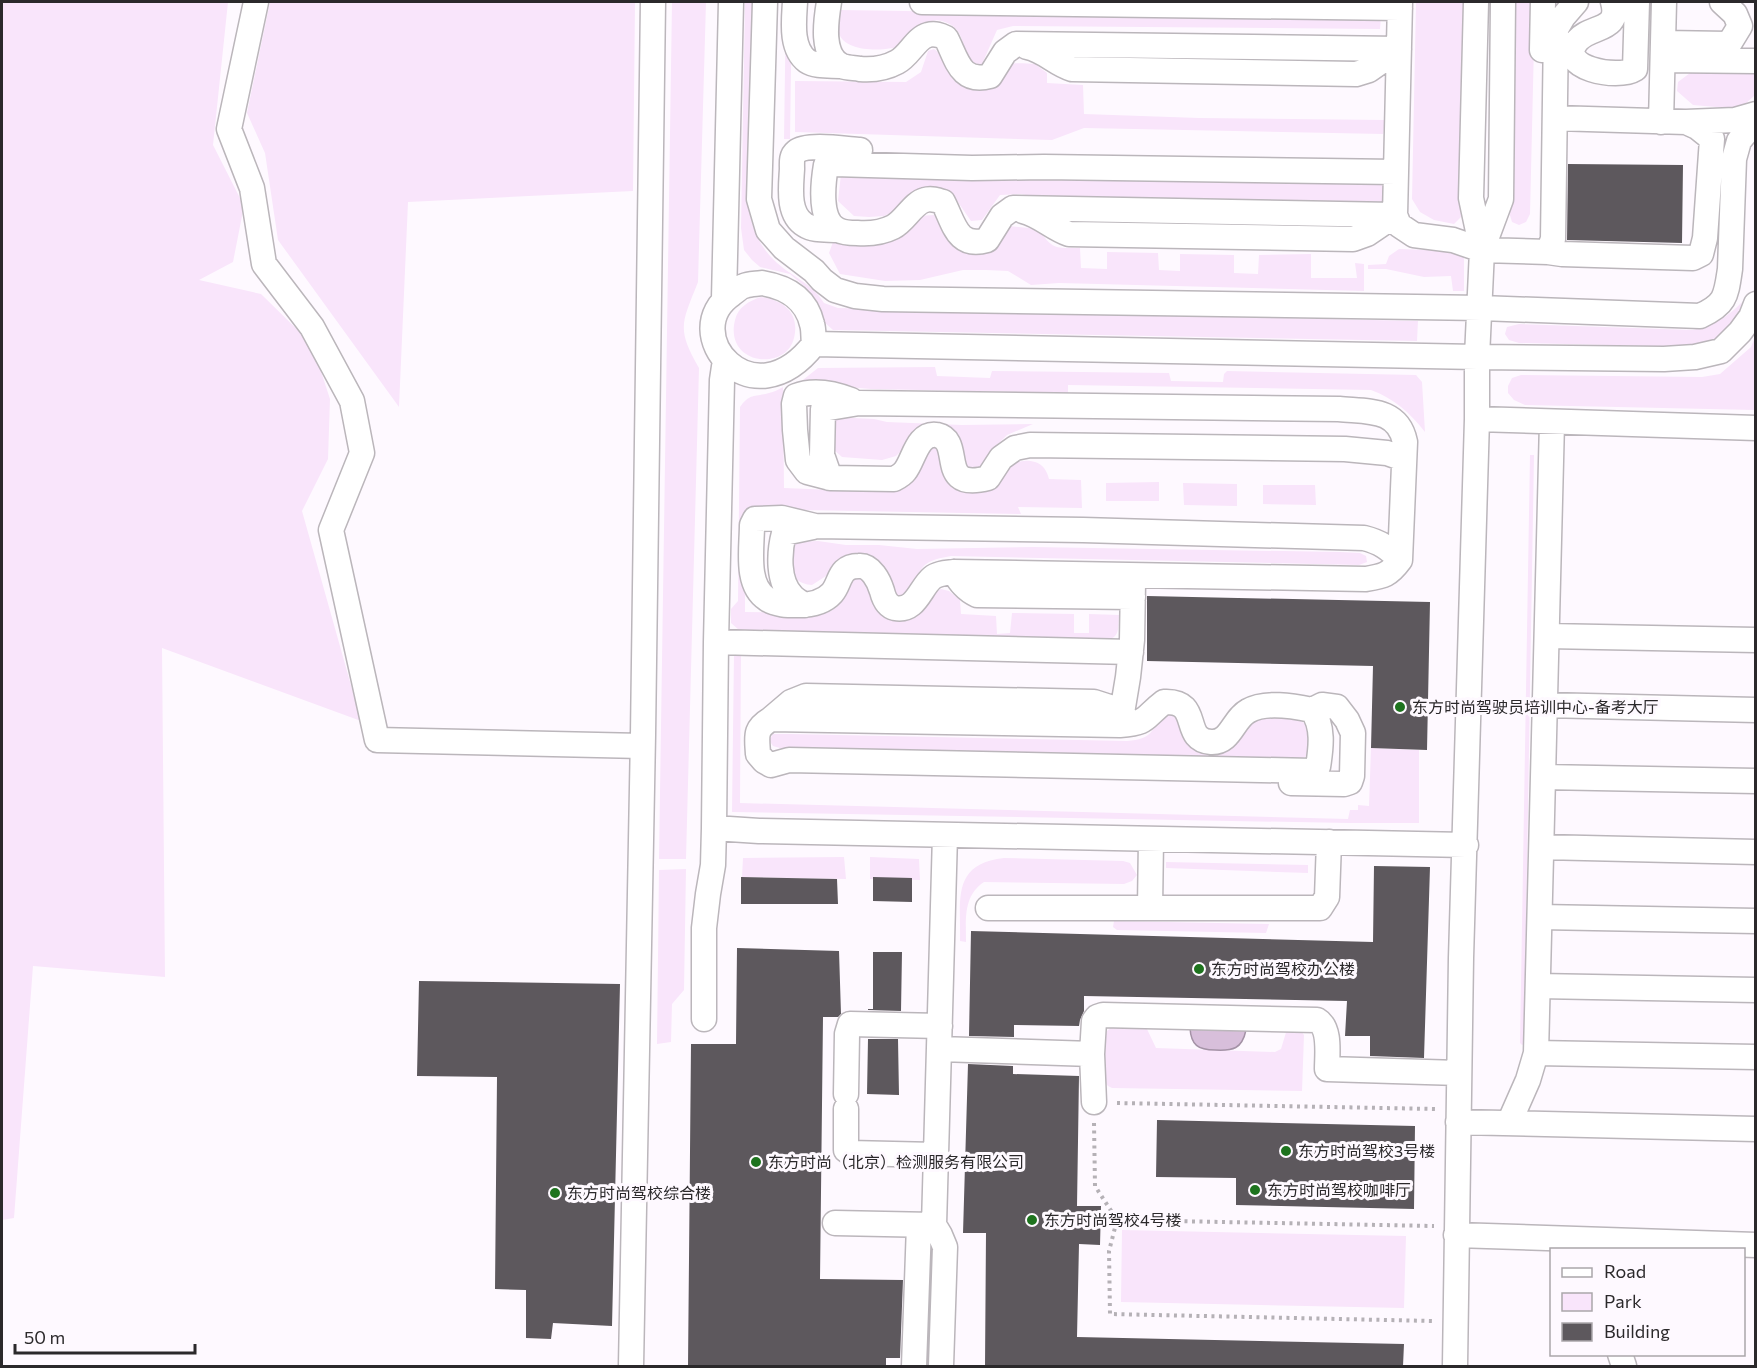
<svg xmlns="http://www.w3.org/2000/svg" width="1757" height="1368" font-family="Commissioner,'Noto Sans SC',sans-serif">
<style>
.green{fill:#f9e5fb}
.water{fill:#d8bfdb;stroke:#a492a6;stroke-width:1.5}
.building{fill:#5d585d}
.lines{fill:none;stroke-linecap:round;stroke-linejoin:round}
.minor-casing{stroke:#bbb6bb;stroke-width:27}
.path{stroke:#b5b1b6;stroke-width:4;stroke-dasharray:3 4.5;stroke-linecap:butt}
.minor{stroke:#fff;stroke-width:24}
.poi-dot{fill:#1e731e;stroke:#fef9ff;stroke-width:2}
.labels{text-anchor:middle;stroke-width:6;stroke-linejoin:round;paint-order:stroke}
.poi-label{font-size:16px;fill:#2b292b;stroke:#fef9ff;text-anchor:start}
</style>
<rect width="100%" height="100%" fill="#fef9ff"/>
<path class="green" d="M2,2H228L213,145L244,206L233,262L199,280L261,294L312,344L330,399L328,459L302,511L361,721L162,648L165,977L33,966L14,1218L2,1220Z
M270,2H635L633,191L408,202L399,407L278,240L265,153L247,113Z
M672,2H706L698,282C682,323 676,328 699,368L686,859H659Z
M745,2H755L749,210C752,228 760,247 774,260C790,276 812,283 824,303L838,308L1418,321L1417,341L833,330L824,322L814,297L804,286L790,274L760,267L752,260L744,250L741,228Z
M786,2H792L790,139H784Z
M1416,2H1466L1461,217L1454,224L1434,220L1420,212L1412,199Z
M1515,2H1535L1530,214L1526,222L1519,225L1512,222L1508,209Z
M839,10L1241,16H1381L1380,29L1013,26L997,30L982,64C957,65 972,31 945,22C924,14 917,37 902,45C888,52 844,53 839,33C837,26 839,17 839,10Z
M934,49C944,55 944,72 957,83C977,97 991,71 1007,65C1015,62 1027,64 1035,64L1047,73V83L1083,85L1084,114L1199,118L1385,120L1383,134L1084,128L1052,140L795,132V81L906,82L921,72L928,51Z
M1755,68V95L1743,106L1733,108L1716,107L1693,105L1677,91L1678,82L1690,73L1706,69Z
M841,174L872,177L1380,183L1387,192L1385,203L1043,198L1021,194L1000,195L982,220L971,221L953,195L936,188L922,191L905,200L893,212L884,216L869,217L854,216L838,201Z
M934,215L949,230L959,250H993L1009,226L1039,229C1052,250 1056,248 1080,248L1081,268L1107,269V252L1158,253L1159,270L1180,271V254L1234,255V273L1258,274L1259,255L1311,254V278H1357L1355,263L1364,264V291L1059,283L1031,285L1008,271L986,270H963L920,280L885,281L840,274L829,253L833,242L919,216Z
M1399,249L1461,251L1464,258V291H1453L1451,276L1424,277L1386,269H1368V265L1386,264L1389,256Z
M761,297C784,300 800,313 794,338C786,372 724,365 735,320C738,307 749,301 761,297Z
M1742,302C1739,317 1725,334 1711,341C1705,344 1698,345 1691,347L1519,343L1509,340L1505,334L1507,327L1519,324L1693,330C1715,323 1726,319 1742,302Z
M1755,337V410L1525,405L1514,400L1508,393V386L1512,378L1521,375L1702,377L1720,374L1751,347Z
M935,367L937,376L990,378L992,371L1169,373L1171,381L1223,382L1224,374L1227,371L1416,375L1422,382L1425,432C1410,413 1395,399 1371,390L1068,385V393L871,389L799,383L818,368Z
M783,387L784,488L883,492C914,491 917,478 922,451L936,446L960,490C968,492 974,494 982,489C1000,479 1011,455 1035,462C1043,464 1047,471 1049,479L1081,480L1082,508L1018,507L1021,514L745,509V612L827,613C843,606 844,597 847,581L863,575L874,599L934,593L941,589L949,591L960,600L961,614L996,616L997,634L1010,633L1012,613L1074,614V633H1089V614L1119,615C1118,631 1120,640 1101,640L739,630L731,623V609L738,601L740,407C750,393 754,397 769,393C774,392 778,390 783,387Z
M832,417L874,419L887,422L962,425L1033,424L1007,435L994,448L984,469L965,470L960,446L904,448L896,456L882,460L842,457L834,450L831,441Z
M1530,455H1534L1524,1044L1522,1045L1520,1043Z
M1159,482V501H1106V483Z
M1183,483L1237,484V506L1184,505Z
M1263,485H1315L1316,505L1263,504Z
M818,541L846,545H879L917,549L1033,547L1340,552L1360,553L1366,556L1367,562L1359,565L951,556C916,562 923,569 908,596L895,598L888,589L836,565L826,576L812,585C786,583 791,561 790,542Z
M734,654L741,655L740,803L1348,819L1350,810H1358V805L1369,806L1371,748L1419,750V823H1349L732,812Z
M1164,712L1177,713L1186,741L1249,724L1263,718H1295L1304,723L1310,729L1309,752L1305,757L1297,760L1140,758L780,748L773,746L769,740L773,734H790L1127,741C1153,739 1151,731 1164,712Z
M844,857L846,879L742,877L743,858Z
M870,857L919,859L920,880L870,879Z
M1004,858L1123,861L1130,863L1137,875L1132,881L1124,884L984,882C963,896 966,919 966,942L960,941C961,900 951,864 1004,858Z
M1166,862L1308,865V873L1166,868Z
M686,869L684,990L672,1004L671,1042L657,1044L659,870Z
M1114,921L1269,924L1266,933L1117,930L1113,927Z
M1113,1026L1146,1027L1156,1048L1275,1052L1281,1049L1287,1029L1300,1030L1304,1035L1302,1091L1112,1088L1108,1086L1103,1080L1102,1040L1107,1031Z
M1122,1230L1406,1236L1404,1308L1121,1302Z"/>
<path class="water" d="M1190,1028L1246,1030C1242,1049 1233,1051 1215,1050C1198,1050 1191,1045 1190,1028Z"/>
<path class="building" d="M1568,164L1683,165L1682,243L1567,240Z
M1147,596L1430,602L1427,750L1371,748L1373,666L1147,661Z
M1374,866L1430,867L1424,1058L1370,1056V1036H1345L1347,1001L1084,996V1011L1080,1020L1079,1026L1014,1025V1037L969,1036L971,931L1373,942Z
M741,877L837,879L838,904H741Z
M873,877L912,878V902L873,901Z
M737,948L839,951L841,1014L838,1017H823L820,1279L903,1280L900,1358H886V1366H688L691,1044H736Z
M873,952H902L901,1011L868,1010V1009H873Z
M419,981L620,984L612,1326L553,1323L551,1339L526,1338V1290L495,1289L497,1077L417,1076Z
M868,1039H898L899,1095L867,1094Z
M968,1064L1013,1066V1074L1079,1076L1077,1206H1101L1100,1245L1079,1244L1077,1337L1404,1344L1403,1366H985L986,1233H963Z
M1157,1120L1415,1126L1414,1209L1236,1205V1178L1156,1177Z"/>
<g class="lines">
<g class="minor-casing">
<path id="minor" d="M256,2L229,129L252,188L264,264L312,327L352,401L362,453L331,530L377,740L642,746
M765,2L759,199L768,230L784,248L814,271L822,280L835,290L855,296L883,299L1481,308L1700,316C1726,304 1726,296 1730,269L1734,159L1739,141L1756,120
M795,2C794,20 790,48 807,61C816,67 831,65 841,66
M829,2C826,20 820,56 842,66C847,68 855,68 860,69C872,70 886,68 897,62C909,56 916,38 928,35C935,33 940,35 946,38C957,59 960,84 990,76L1005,52L1016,44L1399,49
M922,2L1400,8
M1400,2L1395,215L1399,225L1414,235L1453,240L1482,250L1548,252L1562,254L1693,258L1701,254L1705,238L1712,139L1697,127L1686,122L1555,118
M1613,2C1621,32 1590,25 1577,41C1555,68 1618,80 1635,69L1637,2
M1664,43L1729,44L1740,26L1735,14L1722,2
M1027,47C1044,50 1055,64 1072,69L1356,74L1369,70L1399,49
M1542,50L1543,2
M1663,60L1756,61
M1661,122L1664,2
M1686,122L1735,120L1756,114
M1023,211C1040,215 1052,228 1069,234L1353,239L1367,234L1395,215
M1395,215L1013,208L1002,216L987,240C957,249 954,223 943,202C937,200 931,198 925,200C913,203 905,221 893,227C883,232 869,234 857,233C851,233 844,233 838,230C818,221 823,183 826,165L834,164L972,168L1044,167L1396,172
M838,230C827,229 814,231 805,225C787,214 791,187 792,169C792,163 791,156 796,152C807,143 845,149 860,150
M1482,250L1501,199L1503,2
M1548,252L1553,239L1556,29L1563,17L1576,2
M762,283C786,287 806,298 812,324C814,330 813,337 814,344C752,424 676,332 732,294C736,291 740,287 744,286C749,284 756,284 762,283Z
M724,299L731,2
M814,344L1477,357L1664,359L1695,357L1721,351L1740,332L1751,317L1756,304
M725,360L722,380L716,642L714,828L759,831L1466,845
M1477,419L1756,428
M830,478L807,472L798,460L795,430L794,404L796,396C814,389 833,393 851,400
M1400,560C1389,548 1380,542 1364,538L1083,530L815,526L782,518L755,519L752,525C752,548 745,585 767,599C775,605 788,605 798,605C810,605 824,602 832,593C841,583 838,566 859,566C871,565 879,581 882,591C884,599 887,606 895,608C916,612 920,588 932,578C938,573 947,573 954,572L1366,579C1384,576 1389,575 1400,560L1405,442C1398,408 1368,412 1339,409L859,403L823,409L822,455L830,478L894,479C898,477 902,475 905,471C914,460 917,432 937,435C965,441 935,492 988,478L1001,458L1015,448L1030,445L1345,449L1387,453L1404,459
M954,572C960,582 966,590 977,595L1133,597
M805,605C801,603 796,600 793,597C777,582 779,552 784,533L813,527
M1547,636L1756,640
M716,642L1131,652
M1164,702C1203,700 1180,740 1211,742C1231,743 1233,719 1248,711C1265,701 1293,706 1312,710C1324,726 1321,748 1318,767L1313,771L789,760L771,765L764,761L758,754C757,736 754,729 771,719L1120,725C1149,723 1143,718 1164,702Z
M1545,705L1756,710
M771,719L791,702L806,696L1094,702L1122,711
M1120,725L1128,677L1132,640L1133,583
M1543,777L1756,781
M1291,783L1344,784L1350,782L1352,776L1353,733L1347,720L1337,707L1322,705L1312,710
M1542,847L1756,852
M988,908H1320L1327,897L1329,842
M1150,908L1151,839
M1540,917L1756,921
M1538,986L1756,990
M704,1019V928L708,894L713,865L714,828
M939,1049L1092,1054
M1536,1053L1756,1057
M846,1094L847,1034L850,1024L940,1026
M1094,1102L1092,1054L1094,1021L1097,1017L1103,1015L1317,1020C1331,1028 1327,1054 1327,1069L1459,1073
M846,1109V1150L850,1153L936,1155
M1458,1122L1756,1129
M1509,1123L1528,1080L1536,1053L1552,422
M835,1223L934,1225
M1456,1235L1756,1245
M1620,1354L1624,1366
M631,1366L643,735L653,2
M914,1366L919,1225
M941,1366L945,1247L940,1235L934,1225L945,835
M1455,1366L1461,958L1477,419V357L1482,250L1471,198L1476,2"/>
</g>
<path class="path" d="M1117,1103L1436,1109
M1094,1123L1095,1186L1117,1220L1109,1251L1110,1314L1432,1321
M1117,1220L1434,1226"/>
<use href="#minor" class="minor"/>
</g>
<g class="poi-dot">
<circle cx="1400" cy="707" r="6"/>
<circle cx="1199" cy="969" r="6"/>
<circle cx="1286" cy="1151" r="6"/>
<circle cx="756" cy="1162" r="6"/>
<circle cx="1255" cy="1190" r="6"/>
<circle cx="555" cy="1193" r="6"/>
<circle cx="1032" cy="1220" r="6"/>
</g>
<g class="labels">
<g class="poi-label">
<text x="1412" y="713">东方时尚驾驶员培训中心-备考大厅</text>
<text x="1211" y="975">东方时尚驾校办公楼</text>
<text x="1298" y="1157">东方时尚驾校3号楼</text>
<text x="768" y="1168">东方时尚（北京）检测服务有限公司</text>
<text x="1267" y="1196">东方时尚驾校咖啡厅</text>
<text x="567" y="1199">东方时尚驾校综合楼</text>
<text x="1044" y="1226">东方时尚驾校4号楼</text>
</g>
</g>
<rect width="1757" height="1368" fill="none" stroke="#2b292b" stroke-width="6"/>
<rect x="1550" y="1248" width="195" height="108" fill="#fef9ff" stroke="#aaa6aa" stroke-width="1.5"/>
<rect x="1562" y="1268" width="30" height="9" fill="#ffffff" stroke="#aaa6aa" stroke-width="1.5"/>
<text x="1604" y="1278" font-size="18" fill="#2b292b">Road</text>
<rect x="1562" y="1293" width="30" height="18" fill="#f9e5fb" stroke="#aaa6aa" stroke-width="1.5"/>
<text x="1604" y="1308" font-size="18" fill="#2b292b">Park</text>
<rect x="1562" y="1323" width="30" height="18" fill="#5d585d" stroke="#aaa6aa" stroke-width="1.5"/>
<text x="1604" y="1338" font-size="18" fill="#2b292b">Building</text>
<path d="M15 1344v9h180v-9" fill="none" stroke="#2b292b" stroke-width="3"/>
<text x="24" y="1344" font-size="18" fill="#2b292b" stroke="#fef9ff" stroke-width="4.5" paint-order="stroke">50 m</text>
</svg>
